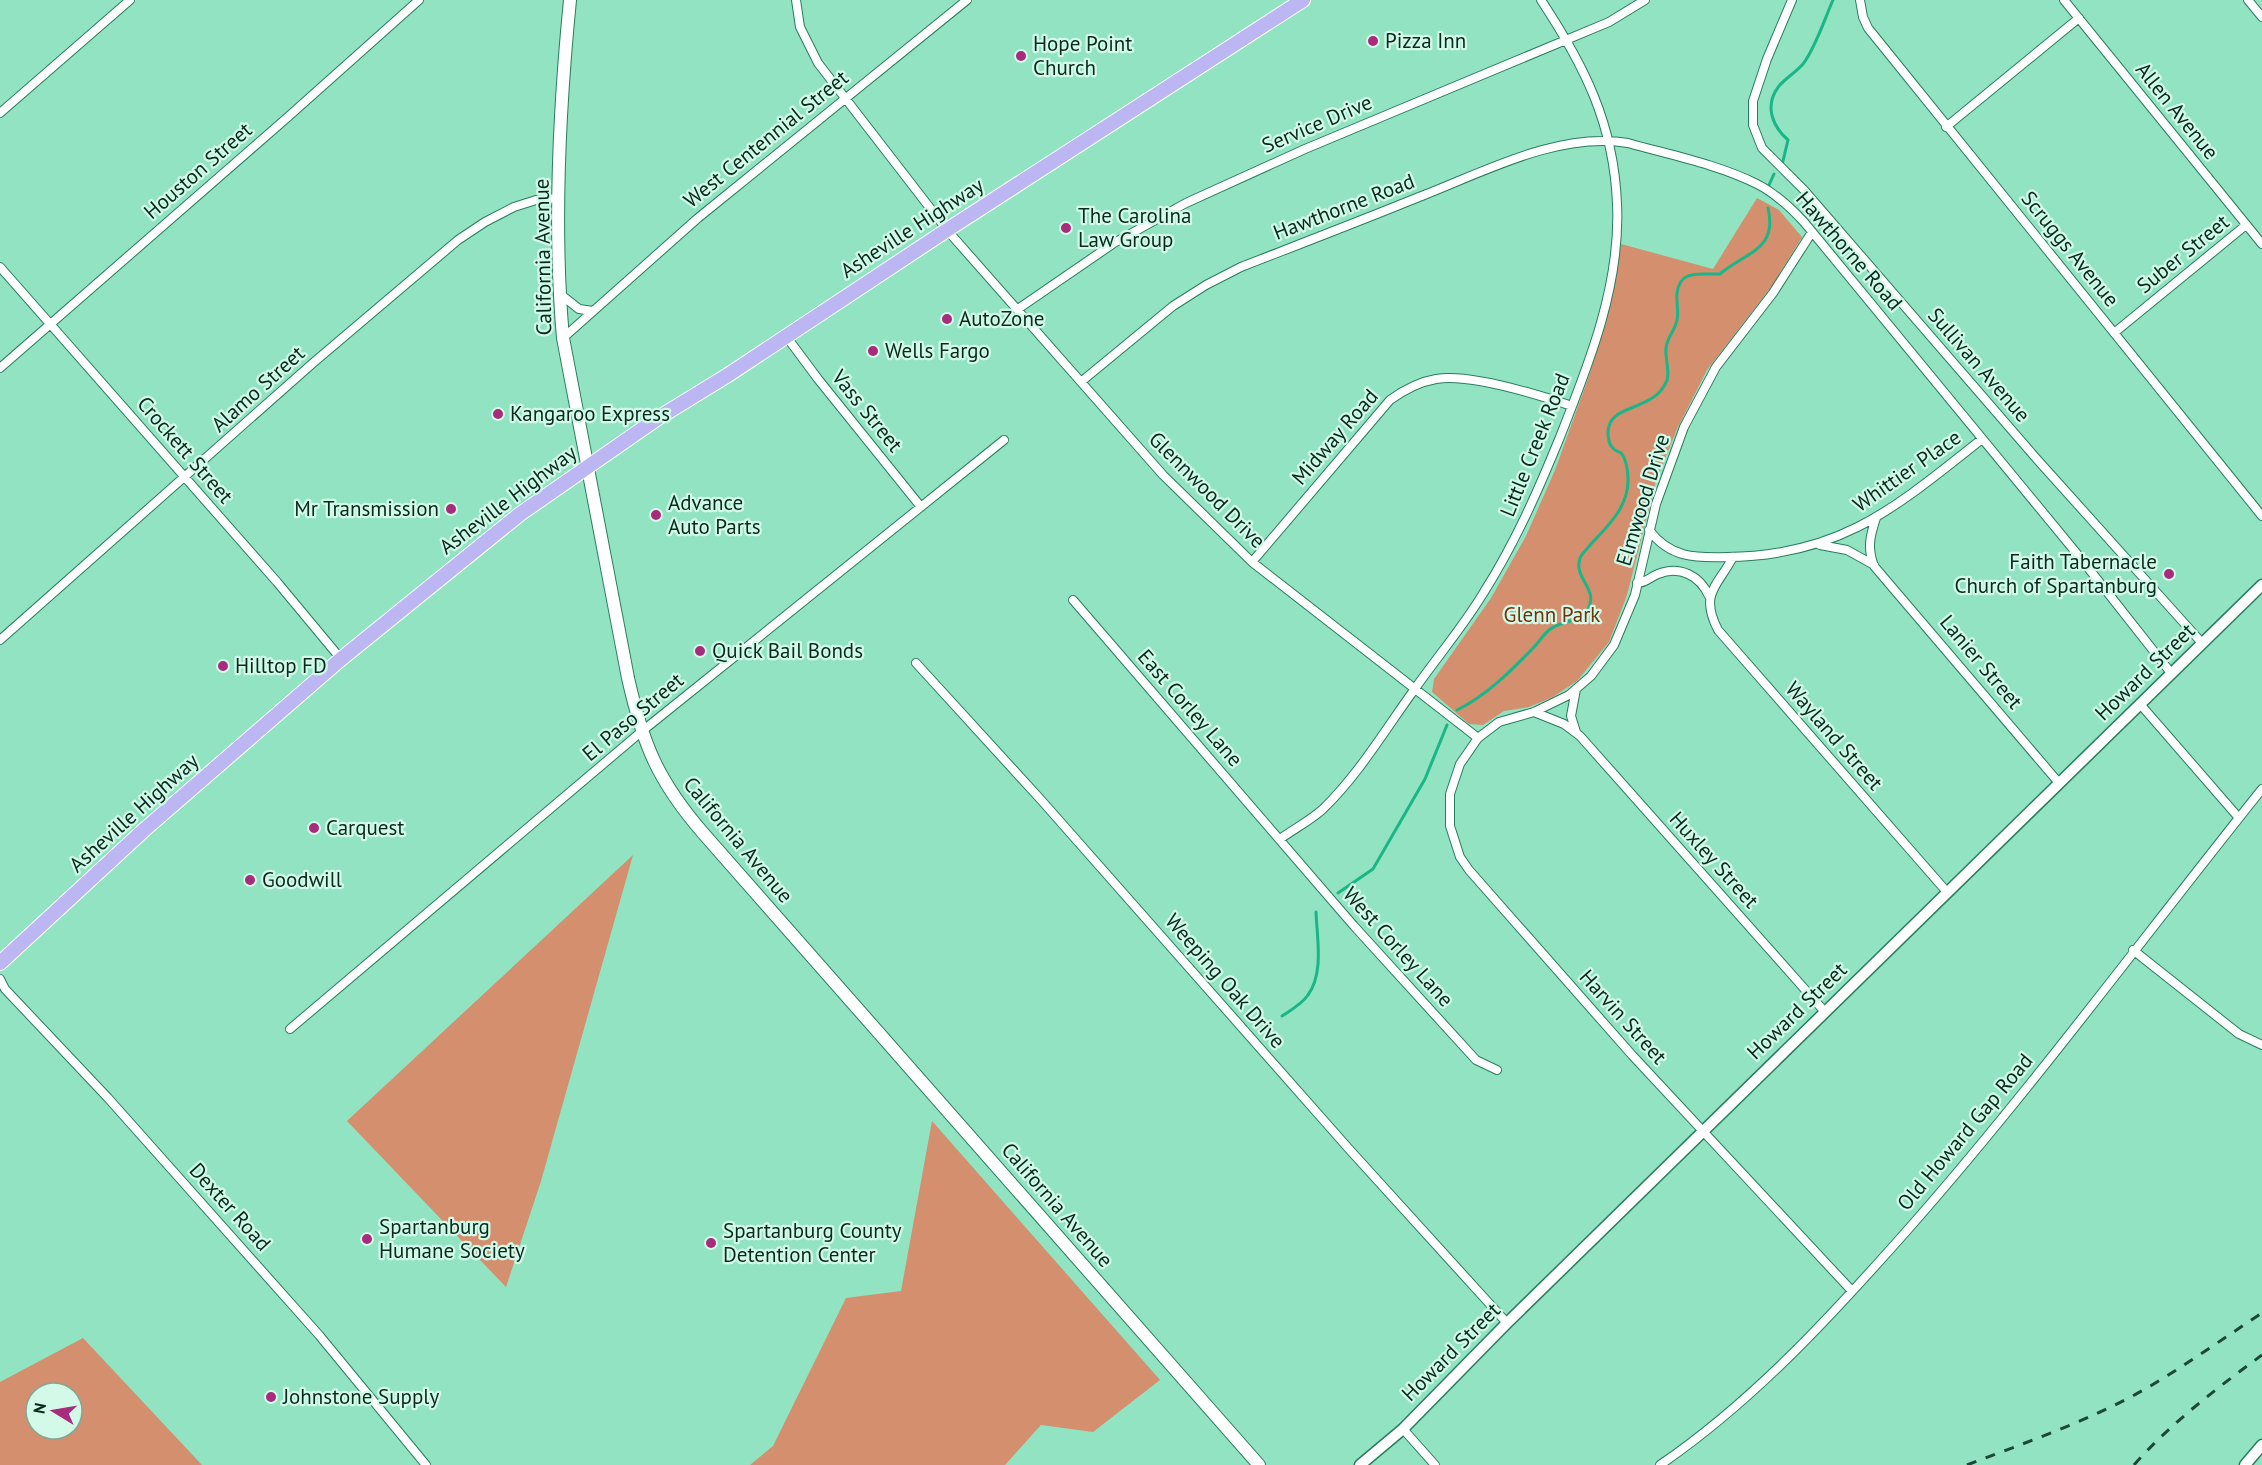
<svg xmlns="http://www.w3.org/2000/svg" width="2262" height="1465" font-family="'PT Sans',sans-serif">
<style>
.green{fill:#d48f6e;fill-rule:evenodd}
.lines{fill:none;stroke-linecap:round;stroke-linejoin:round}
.stream{stroke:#1ab687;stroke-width:3}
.minor-casing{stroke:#287d5f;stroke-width:10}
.tertiary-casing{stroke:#287d5f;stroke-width:13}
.secondary-casing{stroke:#287d5f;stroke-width:14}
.primary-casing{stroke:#fff;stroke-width:16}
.minor{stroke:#fff;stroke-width:8}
.tertiary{stroke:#fff;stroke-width:10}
.secondary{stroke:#fff;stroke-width:12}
.primary{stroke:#bcb7f2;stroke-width:14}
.rail{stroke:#1d4838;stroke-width:3;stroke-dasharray:10 10;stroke-linecap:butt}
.poi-dot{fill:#a92b7c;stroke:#d3fae9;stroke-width:2}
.labels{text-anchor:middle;stroke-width:4.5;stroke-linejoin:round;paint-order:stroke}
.poi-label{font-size:21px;fill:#072a1e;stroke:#d3fae9;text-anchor:start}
.street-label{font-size:21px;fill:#072a1e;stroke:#d3fae9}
.park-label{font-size:21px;fill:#70310d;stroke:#d3fae9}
</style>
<rect width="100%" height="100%" fill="#91e3c1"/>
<path class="green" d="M1757,198L1779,210L1802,237L1772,286L1707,370L1677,429L1656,481L1627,595L1609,642L1577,681L1553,697L1529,707L1504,711L1483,725L1469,724L1432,692L1434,679L1491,598L1526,536L1555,470L1589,376L1610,304L1621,244L1713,269Z
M633,855L541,1181L506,1287L347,1121Z
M932,1121L1160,1380L1093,1432L1041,1425L1005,1465H750L773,1446L846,1298L901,1291Z
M83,1338L202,1465H0V1382ZM36,1393H72V1429H36Z"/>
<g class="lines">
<path class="stream" d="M1782,165L1788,140C1772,126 1764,105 1779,86C1786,78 1796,72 1803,64C1815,49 1825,18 1833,0
M1769,185L1774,174
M1457,710C1486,696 1512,670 1534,647C1539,642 1543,635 1549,630C1561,620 1580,623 1588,609C1599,588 1573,579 1580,558C1582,553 1588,548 1591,544C1608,526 1629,506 1628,479C1628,471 1626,458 1621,453C1618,451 1615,451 1613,448C1608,444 1607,432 1609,426C1615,404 1656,410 1667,380C1670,371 1665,359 1666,349C1666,338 1675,331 1677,320C1679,311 1676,302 1677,293C1680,268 1702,275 1720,274C1746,252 1778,250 1768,208
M1338,893L1373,869L1425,779L1447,725
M1282,1016C1291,1010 1302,1004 1308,995C1324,973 1317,938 1316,912"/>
<g class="minor-casing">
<path id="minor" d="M796,0L800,27L818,63L947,230L1163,475L1252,562L1478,738
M1792,0L1767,59L1753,101V125L1762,148L1804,190L2035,457L2202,643
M1860,0L1863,17L1868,28L2262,516
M2064,0L2262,244
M2248,0L2262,17
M0,113L130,0
M1946,127L2079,18
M1812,232L1773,293L1716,367L1684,427L1656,504L1635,595L1614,645L1591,676L1569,695L1534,712L1499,722L1478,738L1460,764L1450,794V826L1460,857L1469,870L1632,1055L1852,1291
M0,267L277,582L341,659
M560,294L579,309L593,311
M1018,309L1114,243L1186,203L1305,149L1609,22L1645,0
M2114,333L2246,225
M786,336L818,379L921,507
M563,338L698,218L967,0
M0,368L289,116L419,0
M1082,381L1173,306L1206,285L1241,267C1300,244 1360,221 1419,197C1482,173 1558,131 1628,143C1670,155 1717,164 1757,184C1775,193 1790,207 1804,222L2078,555L2171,673
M1876,518C1870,536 1867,548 1874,566L2059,783
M1649,530C1670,558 1695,558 1727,557C1842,556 1897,506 1982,439
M1820,545L1847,550L1874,565
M1733,557C1718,586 1699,593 1718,630L1947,892
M1252,562L1390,400C1404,390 1418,382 1436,379C1469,373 1539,395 1572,406
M1637,583C1646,583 1650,577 1658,574C1680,565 1700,576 1709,596
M1073,600L1354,926L1476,1060L1497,1070
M0,640L313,363L458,240L485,222L514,207L536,200L559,198
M916,663L1042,801L1349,1149L1507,1323
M2140,704L2239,818
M1534,712L1564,724L1580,736L1825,1012
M1576,732L1571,716L1576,689
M1280,839C1294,829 1311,820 1323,809C1359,774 1385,730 1414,690C1437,657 1463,627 1484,592C1515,543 1538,491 1560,437C1589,364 1621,284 1617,204C1614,124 1584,65 1541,0
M2133,950L2239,1034L2262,1045
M0,979L5,989L108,1098L319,1335L426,1465
M290,1029L641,732L1004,440
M1403,1429L1435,1465
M1660,1465C1755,1400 1835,1312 1911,1226C2034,1086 2145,935 2262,789"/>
</g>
<g class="tertiary-casing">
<path id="tertiary" d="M1360,1465L1403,1429L1507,1323L2262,585
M2245,1465L2262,1445"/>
</g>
<g class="secondary-casing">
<path id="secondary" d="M570,0C559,111 553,226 563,338L628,678C643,745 658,781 703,833L1259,1465"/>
</g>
<g class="primary-casing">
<path id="primary" d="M0,963L144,830L341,659L520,514L658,418L728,375L947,230L1303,0"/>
</g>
<use href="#minor" class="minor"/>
<use href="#tertiary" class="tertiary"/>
<use href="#secondary" class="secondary"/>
<use href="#primary" class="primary"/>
<path class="rail" d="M1967,1465C2027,1442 2091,1420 2147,1388C2186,1365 2224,1338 2262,1313
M2134,1465C2171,1423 2217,1388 2262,1355"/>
</g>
<g class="poi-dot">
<circle cx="1373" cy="41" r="6"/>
<circle cx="1021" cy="56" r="6"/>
<circle cx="1066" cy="228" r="6"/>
<circle cx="947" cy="319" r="6"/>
<circle cx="873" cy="351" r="6"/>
<circle cx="498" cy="414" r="6"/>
<circle cx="451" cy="509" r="6"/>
<circle cx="656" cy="515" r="6"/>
<circle cx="2169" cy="574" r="6"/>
<circle cx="700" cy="651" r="6"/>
<circle cx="223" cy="666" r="6"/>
<circle cx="314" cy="828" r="6"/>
<circle cx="250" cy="880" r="6"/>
<circle cx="367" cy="1239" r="6"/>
<circle cx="711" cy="1243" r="6"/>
<circle cx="271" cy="1397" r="6"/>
</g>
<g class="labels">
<g class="poi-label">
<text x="1385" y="48">Pizza Inn</text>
<text x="1033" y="51">Hope Point<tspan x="1033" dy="24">Church</tspan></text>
<text x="1078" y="223">The Carolina<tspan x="1078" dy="24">Law Group</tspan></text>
<text x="959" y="326">AutoZone</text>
<text x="885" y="358">Wells Fargo</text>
<text x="510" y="421">Kangaroo Express</text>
<text x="668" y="510">Advance<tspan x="668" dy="24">Auto Parts</tspan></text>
<text x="439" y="516" text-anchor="end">Mr Transmission</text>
<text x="2157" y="569" text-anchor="end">Faith Tabernacle<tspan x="2157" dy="24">Church of Spartanburg</tspan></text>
<text x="712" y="658">Quick Bail Bonds</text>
<text x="235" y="673">Hilltop FD</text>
<text x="326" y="835">Carquest</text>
<text x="262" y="887">Goodwill</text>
<text x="379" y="1234">Spartanburg<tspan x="379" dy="24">Humane Society</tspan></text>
<text x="723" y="1238">Spartanburg County<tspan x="723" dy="24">Detention Center</tspan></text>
<text x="283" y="1404">Johnstone Supply</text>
</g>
<g class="street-label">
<text transform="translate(2177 111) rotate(51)" y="7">Allen Avenue</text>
<text transform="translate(1317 124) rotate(-23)" y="7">Service Drive</text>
<text transform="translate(766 139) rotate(-39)" y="7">West Centennial Street</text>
<text transform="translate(198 171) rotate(-41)" y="7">Houston Street</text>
<text transform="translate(1344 207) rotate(-21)" y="7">Hawthorne Road</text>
<text transform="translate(912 228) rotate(-33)" y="7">Asheville Highway</text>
<text transform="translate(2070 249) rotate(51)" y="7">Scruggs Avenue</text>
<text transform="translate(1849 251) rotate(49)" y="7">Hawthorne Road</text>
<text transform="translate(2183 254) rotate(-39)" y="7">Suber Street</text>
<text transform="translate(543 257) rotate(-91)" y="7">California Avenue</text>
<text transform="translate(1979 365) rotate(49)" y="7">Sullivan Avenue</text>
<text transform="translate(258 389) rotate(-42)" y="7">Alamo Street</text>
<text transform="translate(867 411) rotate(51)" y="7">Vass Street</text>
<text transform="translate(1335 437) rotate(-49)" y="7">Midway Road</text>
<text transform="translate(1535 445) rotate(-68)" y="7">Little Creek Road</text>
<text transform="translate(185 450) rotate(49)" y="7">Crockett Street</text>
<text transform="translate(1907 471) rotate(-35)" y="7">Whittier Place</text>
<text transform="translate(1207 490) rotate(45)" y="7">Glennwood Drive</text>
<text transform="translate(508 500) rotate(-37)" y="7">Asheville Highway</text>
<text transform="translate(1643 500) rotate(-73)" y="7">Elmwood Drive</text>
<text transform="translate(1981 662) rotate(50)" y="7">Lanier Street</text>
<text transform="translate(2145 672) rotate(-44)" y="7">Howard Street</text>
<text transform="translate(1190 708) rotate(49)" y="7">East Corley Lane</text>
<text transform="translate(633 717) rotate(-40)" y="7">El Paso Street</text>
<text transform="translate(1834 736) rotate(49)" y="7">Wayland Street</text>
<text transform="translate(134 813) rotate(-42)" y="7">Asheville Highway</text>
<text transform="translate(738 840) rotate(50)" y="7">California Avenue</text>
<text transform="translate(1714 860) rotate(48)" y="7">Huxley Street</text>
<text transform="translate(1398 947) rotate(48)" y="7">West Corley Lane</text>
<text transform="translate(1225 981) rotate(49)" y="7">Weeping Oak Drive</text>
<text transform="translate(1797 1011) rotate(-44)" y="7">Howard Street</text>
<text transform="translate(1623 1017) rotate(48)" y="7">Harvin Street</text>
<text transform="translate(1965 1132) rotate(-50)" y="7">Old Howard Gap Road</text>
<text transform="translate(1057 1205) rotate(49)" y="7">California Avenue</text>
<text transform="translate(230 1207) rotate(48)" y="7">Dexter Road</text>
<text transform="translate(1451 1352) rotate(-45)" y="7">Howard Street</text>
</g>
<g class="park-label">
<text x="1552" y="622">Glenn Park</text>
</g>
</g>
<g transform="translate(54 1411) rotate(281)"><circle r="28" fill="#d3fae9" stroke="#81a798" stroke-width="1.5"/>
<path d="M0-4.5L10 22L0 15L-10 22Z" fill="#a92b7c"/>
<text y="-9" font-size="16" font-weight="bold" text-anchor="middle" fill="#072a1e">N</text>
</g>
</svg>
